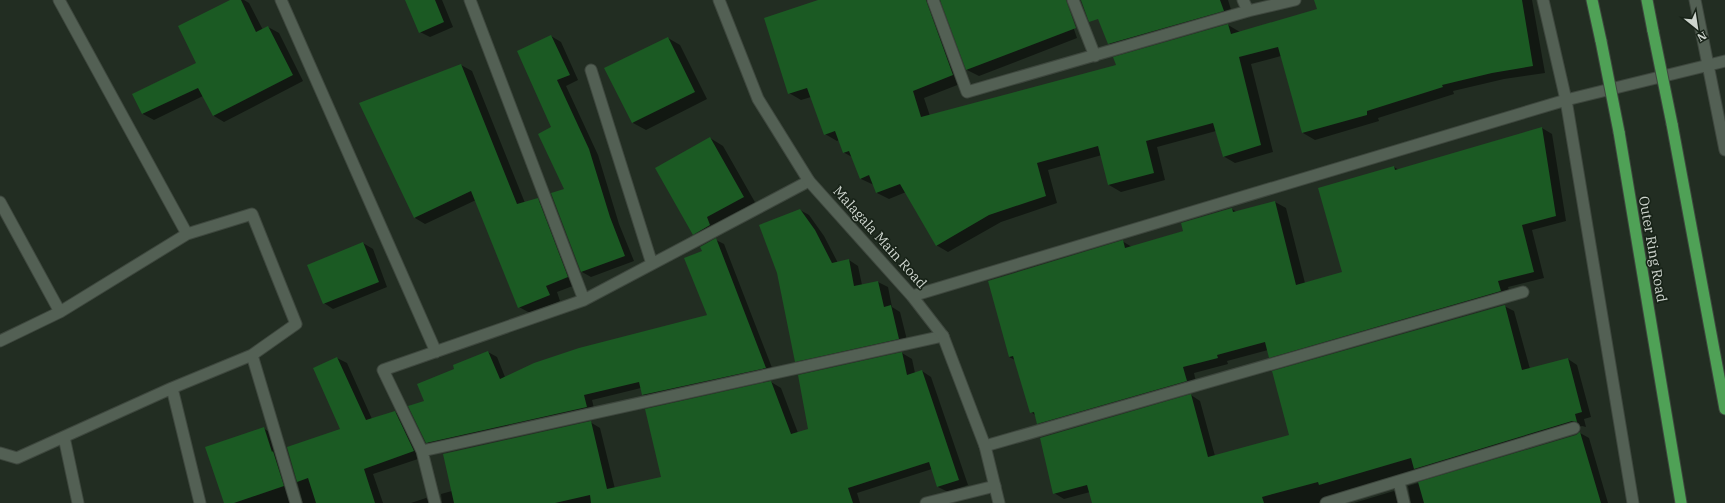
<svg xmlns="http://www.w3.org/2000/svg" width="1725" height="503" font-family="'IBM Plex Serif',serif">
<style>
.shadow{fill:#0007}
.building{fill:#1b5a23}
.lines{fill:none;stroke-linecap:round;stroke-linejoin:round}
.minor-casing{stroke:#3e473e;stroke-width:13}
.tertiary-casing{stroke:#3e473e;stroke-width:13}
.trunk-casing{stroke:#3e473e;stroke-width:13}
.minor{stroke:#536054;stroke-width:11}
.tertiary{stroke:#536054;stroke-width:11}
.trunk{stroke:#4fa156;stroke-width:11}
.trunk-bridge-casing{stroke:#3e473e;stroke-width:13;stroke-linecap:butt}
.trunk-bridge{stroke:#4fa156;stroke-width:11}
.labels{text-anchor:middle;stroke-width:3.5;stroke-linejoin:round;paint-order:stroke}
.street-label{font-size:14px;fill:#ced5ce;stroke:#182318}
</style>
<rect width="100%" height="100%" fill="#222d22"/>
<path class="shadow" d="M232,0H244L249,3L263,30L268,27L279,33L303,81L224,122L214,116L203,96L154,120L143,114L133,94L198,63Z
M411,0H442L453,27L430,37L420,32Z
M822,0H1064L1077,38L979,76L967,70L942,1L938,5L965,82L924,98L930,116L1118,66L1228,25L1240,32L1318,10L1315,0H1532L1545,73L1504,79L1453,91L1454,94L1378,118L1379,121L1315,140L1303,133L1281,56L1251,64L1273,152L1235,163L1223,156L1216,131L1157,147L1165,180L1121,192L1109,185L1102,155L1048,170L1057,203L1001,222L948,252L936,245L906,192L889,199L877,193L874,185L861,179L852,157L843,152L839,140L837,141L825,134L811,97L801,100L789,93Z
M1121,0H1228L1233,16L1118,49L1109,43Z
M551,36L561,42L578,80L566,86L598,155L619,224L634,261L591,277L582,272L552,194L565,190L552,128Z
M668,38L680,45L707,99L646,130L633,123Z
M461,65L472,71L525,203L537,199L548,205L578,284L557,292L560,301L530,313L519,307L476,200L425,224L415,218Z
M1542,128L1552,134L1566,221L1532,230L1544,278L1508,287L1511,297L1280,363L1269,357L1268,350L1227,361L1228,364L1194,373L1197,387L1048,429L1038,423L1035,415L1031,412L1015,360L1009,357L1122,241L1132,247L1184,231L1232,209L1237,212L1275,202L1286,208L1305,283L1343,273L1394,167L1399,170Z
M710,138L723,146L756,204L706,241L693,234Z
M800,210L809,215L824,236L838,263L849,260L858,266L862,285L878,282L888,287L892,307L900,312L908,344L805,366L796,361Z
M716,240L724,244L774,373L651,400L643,395L641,388L592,400L595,412L435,447L427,442L425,402L456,369L488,352L497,357L505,377L708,315L703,251Z
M363,243L373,249L387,287L333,309L324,303Z
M1504,306L1514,311L1530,369L1568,359L1577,365L1591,417L1584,419L1586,427L1582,426L1332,503H1093L1090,492L1064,499L1054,493L1191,395L1200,401L1215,456L1290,436Z
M902,353L912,359L915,373L922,371L931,377L968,485L948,492L938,487L932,469L857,493L860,503H442L441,494L452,491L590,422L600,428L615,489L662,478L771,382L781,388L798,433L809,430Z
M337,358L347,363L372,419L395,412L405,418L424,457L373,474L383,503H303L288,448L342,430L314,368Z
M263,428L273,434L296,503H225Z
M1580,433L1589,438L1608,503H1411L1408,486L1577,436Z
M1394,491L1403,496L1405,503H1354Z
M426,498L434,503H411Z"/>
<path class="building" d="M230,0H241L256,32L268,26L293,75L213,116L198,88L142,114L132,94L196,63L178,26Z
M405,0H435L444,22L419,33Z
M818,0H926L953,75L913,91L921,117L1116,65L1113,57L1228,24L1231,34L1317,9L1314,0H1522L1533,66L1492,73L1442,85L1443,87L1367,111V115L1302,133L1278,47L1239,57L1261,145L1223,157L1213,123L1146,141L1154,173L1108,185L1098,146L1037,163L1046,196L989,215L936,246L900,184L876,193L869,175L860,179L849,151L843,153L835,131L824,135L807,88L788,94L764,18Z
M940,0H1066L1076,28L966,70Z
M1081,0H1220L1224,11L1108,44L1098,19L1089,22Z
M551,35L570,75L557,80L589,149L610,217L625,256L581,272L551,193L564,189L538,134L551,127L517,51Z
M668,37L695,92L632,123L604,68Z
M461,64L517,204L538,198L568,277L546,286L550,295L518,308L471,191L414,218L359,103Z
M1542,127L1556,216L1522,225L1534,272L1498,281L1501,291L1269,358L1265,342L1217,355L1218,358L1183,367L1187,381L1037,424L1034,412L1030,413L1013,356L1009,357L988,281L1123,240L1125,248L1183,231L1181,223L1232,208L1233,212L1275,201L1296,285L1342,272L1318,188L1394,166L1395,170Z
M710,137L744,197L707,217L710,225L693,235L655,168Z
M800,209L815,230L832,263L849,259L854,286L878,281L884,307L891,305L899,339L795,362L777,273L759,225Z
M716,238L766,368L642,395L639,382L584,395L587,407L426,443L408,406L424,401L417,384L454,369L453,365L488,351L500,379L534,363L579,348L707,315L684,258L702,251L700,247Z
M363,242L379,282L323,304L307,265Z
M1505,305L1522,370L1568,358L1582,412L1575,414L1577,422L1572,421L1414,469L1411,458L1319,485L1318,482L1262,497L1264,503H1092L1087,485L1053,494L1040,438L1191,394L1208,457L1289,435L1272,371Z
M902,352L907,375L922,370L959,480L937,487L929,462L848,488L853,503H591L590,495L555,503H454L443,454L591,421L607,489L661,477L645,409L771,381L791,434L808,429L798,375Z
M337,357L366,420L395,411L414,451L364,469L375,503H316L308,478L297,482L287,447L340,429L313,368Z
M264,427L272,452L273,451L284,486L234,503H224L205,447Z
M1580,432L1601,503H1424L1418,482L1576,435Z"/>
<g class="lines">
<g class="minor-casing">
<path id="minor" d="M59,0L187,234
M281,0L436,352
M470,0L584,300
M933,0L967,92L1248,11L1295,0
M1073,0L1095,56
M1243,0L1248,11
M591,70L652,264
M0,202L60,312
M0,341L60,312L187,234L252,214L296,324L252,355L172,388
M252,355L296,503
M64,437L78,503
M985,446L1523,292
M422,451L943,336
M0,453L17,458L172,388L200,503
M1399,482L1404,503
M435,503L422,451L383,370L584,300L809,181
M926,503L995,486
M1326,503L1574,428"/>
</g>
<g class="tertiary-casing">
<path id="tertiary" d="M719,0L758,99L809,181L912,296L943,336L985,446L999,503
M1543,0L1566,100L1633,503
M1695,0L1725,150
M912,296L1566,100L1725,61"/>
</g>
<g class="trunk-casing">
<path id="trunk" d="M1592,0L1601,41
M1647,0L1653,31
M1672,124L1725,409
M1619,132L1681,503"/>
</g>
<use href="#minor" class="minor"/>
<use href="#tertiary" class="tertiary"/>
<use href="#trunk" class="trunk"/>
<g class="trunk-bridge-casing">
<path id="trunk-bridge" d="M1653,31L1672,124
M1601,41L1619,132"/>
</g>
<use href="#trunk-bridge" class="trunk-bridge"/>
</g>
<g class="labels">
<g class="street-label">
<text transform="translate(880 237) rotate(48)" y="5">Malagala Main Road</text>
<text transform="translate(1653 249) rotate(80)" y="5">Outer Ring Road</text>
</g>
</g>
<g transform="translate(1697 28) rotate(150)" stroke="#182318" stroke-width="3" paint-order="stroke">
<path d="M0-3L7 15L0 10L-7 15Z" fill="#ced5ce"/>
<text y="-6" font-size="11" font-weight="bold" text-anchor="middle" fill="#ced5ce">N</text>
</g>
</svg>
